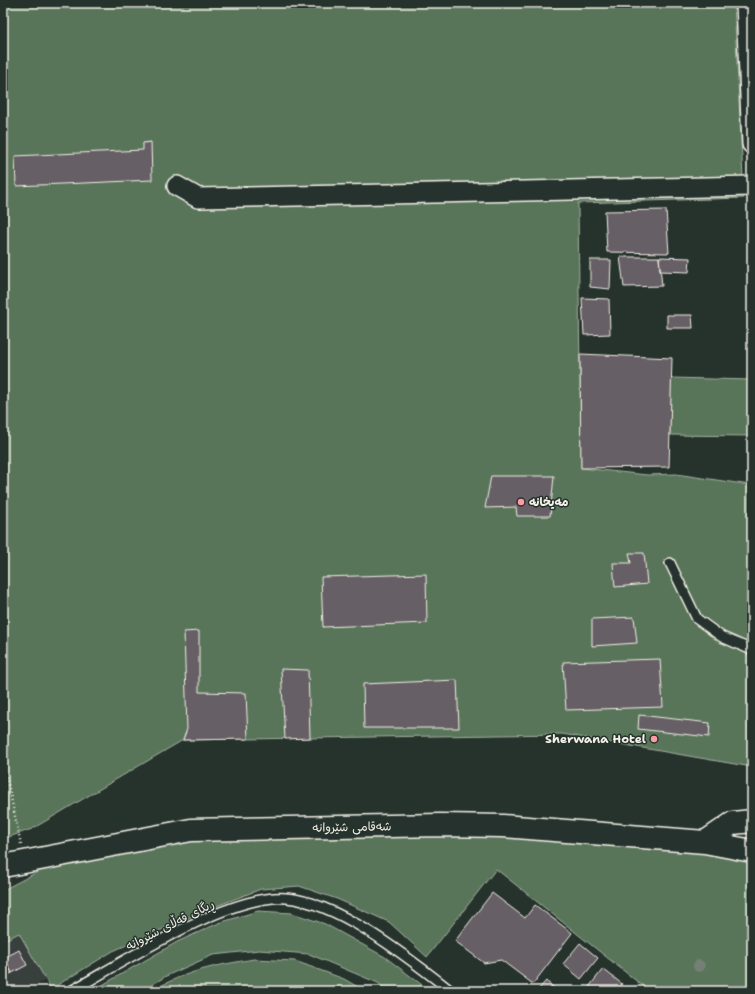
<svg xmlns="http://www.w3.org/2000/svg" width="755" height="994" font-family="'Shantell Sans','Playpen Sans Arabic',sans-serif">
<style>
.built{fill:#39403e}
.green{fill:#59745a;stroke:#a6b2a1}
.building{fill:#665e65;stroke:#f4f1e8}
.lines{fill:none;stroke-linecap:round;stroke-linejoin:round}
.service-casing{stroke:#f4f1e8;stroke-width:12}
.minor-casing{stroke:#f4f1e8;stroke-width:22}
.tertiary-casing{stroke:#f4f1e8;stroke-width:25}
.path{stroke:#f4f1e8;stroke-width:2.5;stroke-dasharray:1 3;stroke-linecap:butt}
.service{stroke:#26332d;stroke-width:9}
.minor{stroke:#26332d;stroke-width:19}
.tertiary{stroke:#26332d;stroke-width:22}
.tree{fill:#758074}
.poi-dot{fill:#ff9aa2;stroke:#26332d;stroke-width:1.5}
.labels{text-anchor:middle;stroke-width:3;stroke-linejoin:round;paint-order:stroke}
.poi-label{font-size:12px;font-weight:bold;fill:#f4f1e8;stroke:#26332d;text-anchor:start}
.street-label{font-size:12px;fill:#f4f1e8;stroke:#26332d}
</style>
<rect width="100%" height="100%" fill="#26332d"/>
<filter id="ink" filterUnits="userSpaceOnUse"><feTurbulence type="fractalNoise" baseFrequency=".025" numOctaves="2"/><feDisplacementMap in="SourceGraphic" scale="8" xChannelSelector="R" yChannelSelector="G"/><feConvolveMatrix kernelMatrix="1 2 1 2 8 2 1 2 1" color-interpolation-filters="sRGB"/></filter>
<g filter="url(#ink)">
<path class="built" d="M18,933L46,980L25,991H3V941Z"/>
<path class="green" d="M3,3H734L744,198L578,203L581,468L647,475L676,474L750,485L752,563V767L562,734L183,740L32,829L3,839Z
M671,378L752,380V436L670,435Z
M291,823L752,843V991H649L496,869L427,957L389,922L337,899L299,886L261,889L211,908L113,951L51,989L19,933L3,941V890L45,868L127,841Z
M258,911L292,913L325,924L385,957L430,991H388L378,983L309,954L259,950L213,955L166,976L142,991H92L177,942L219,923Z
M254,959L295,961L344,979L365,991H152C184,971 218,965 254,959Z"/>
<path class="building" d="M151,142L152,180L16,186L15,156L143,150V143Z
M666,210L669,253L607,252L605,211Z
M620,257H659L662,286L624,287Z
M659,257L690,258L689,272L660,271Z
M590,260H611L610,289L590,287Z
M582,298L609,299L610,334L584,335Z
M667,315H692L693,328H667Z
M580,354L672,358L669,467L581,468Z
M491,476H554L550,516H517L516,507L485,508Z
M629,553H644L647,584L615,587L613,563H631Z
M426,574L427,623L323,627L321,577Z
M634,617L637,643L592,646V619Z
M199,631V692L246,693L248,739L183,740L187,729L184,632Z
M660,659L663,707L566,710L563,662Z
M281,669L308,670L310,738L285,739Z
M457,680L459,728H364L363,684Z
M639,715L710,723L709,737L638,729Z
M492,893L525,918L535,905L572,933L533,984L501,960L484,963L455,941Z
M580,943L598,958L581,979L563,964Z
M19,950L27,965L12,973L4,958Z
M4,958L12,973L3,977V959Z
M603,969L622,984L616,991H586Z
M546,981L558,991H537Z"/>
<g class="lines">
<g class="service-casing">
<path id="service" d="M670,563L697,619L722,637L752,650
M71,991C122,963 229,893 286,898C339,902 410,959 451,991"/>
</g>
<g class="minor-casing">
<path id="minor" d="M746,3L752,144
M177,186L198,198L752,186"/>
</g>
<g class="tertiary-casing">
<path id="tertiary" d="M705,842L733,823L752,821
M3,866L191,830L440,825L503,826L705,842L752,851"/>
</g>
<path class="path" d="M3,761L21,844"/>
<use href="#service" class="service"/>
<use href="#minor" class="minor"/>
<use href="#tertiary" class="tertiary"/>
</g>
<circle class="tree" cx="699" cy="966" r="6"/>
</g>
<g class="poi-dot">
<circle cx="521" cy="502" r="4"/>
<circle cx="654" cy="739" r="4"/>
</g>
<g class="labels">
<g class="poi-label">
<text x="529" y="506">مەیخانە</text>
<text x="646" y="743" text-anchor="end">Sherwana Hotel</text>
</g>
<g class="street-label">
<text transform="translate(352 827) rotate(-1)" y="4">شەقامی شێروانە</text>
<text transform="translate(170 925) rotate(-27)" y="4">ڕیگای قەڵای شێروانە</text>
</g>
</g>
<rect width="755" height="994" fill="none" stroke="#26332d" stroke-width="16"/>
<rect x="8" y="8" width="739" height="978" fill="none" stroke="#f4f1e8" stroke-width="1.5" filter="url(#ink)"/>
</svg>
